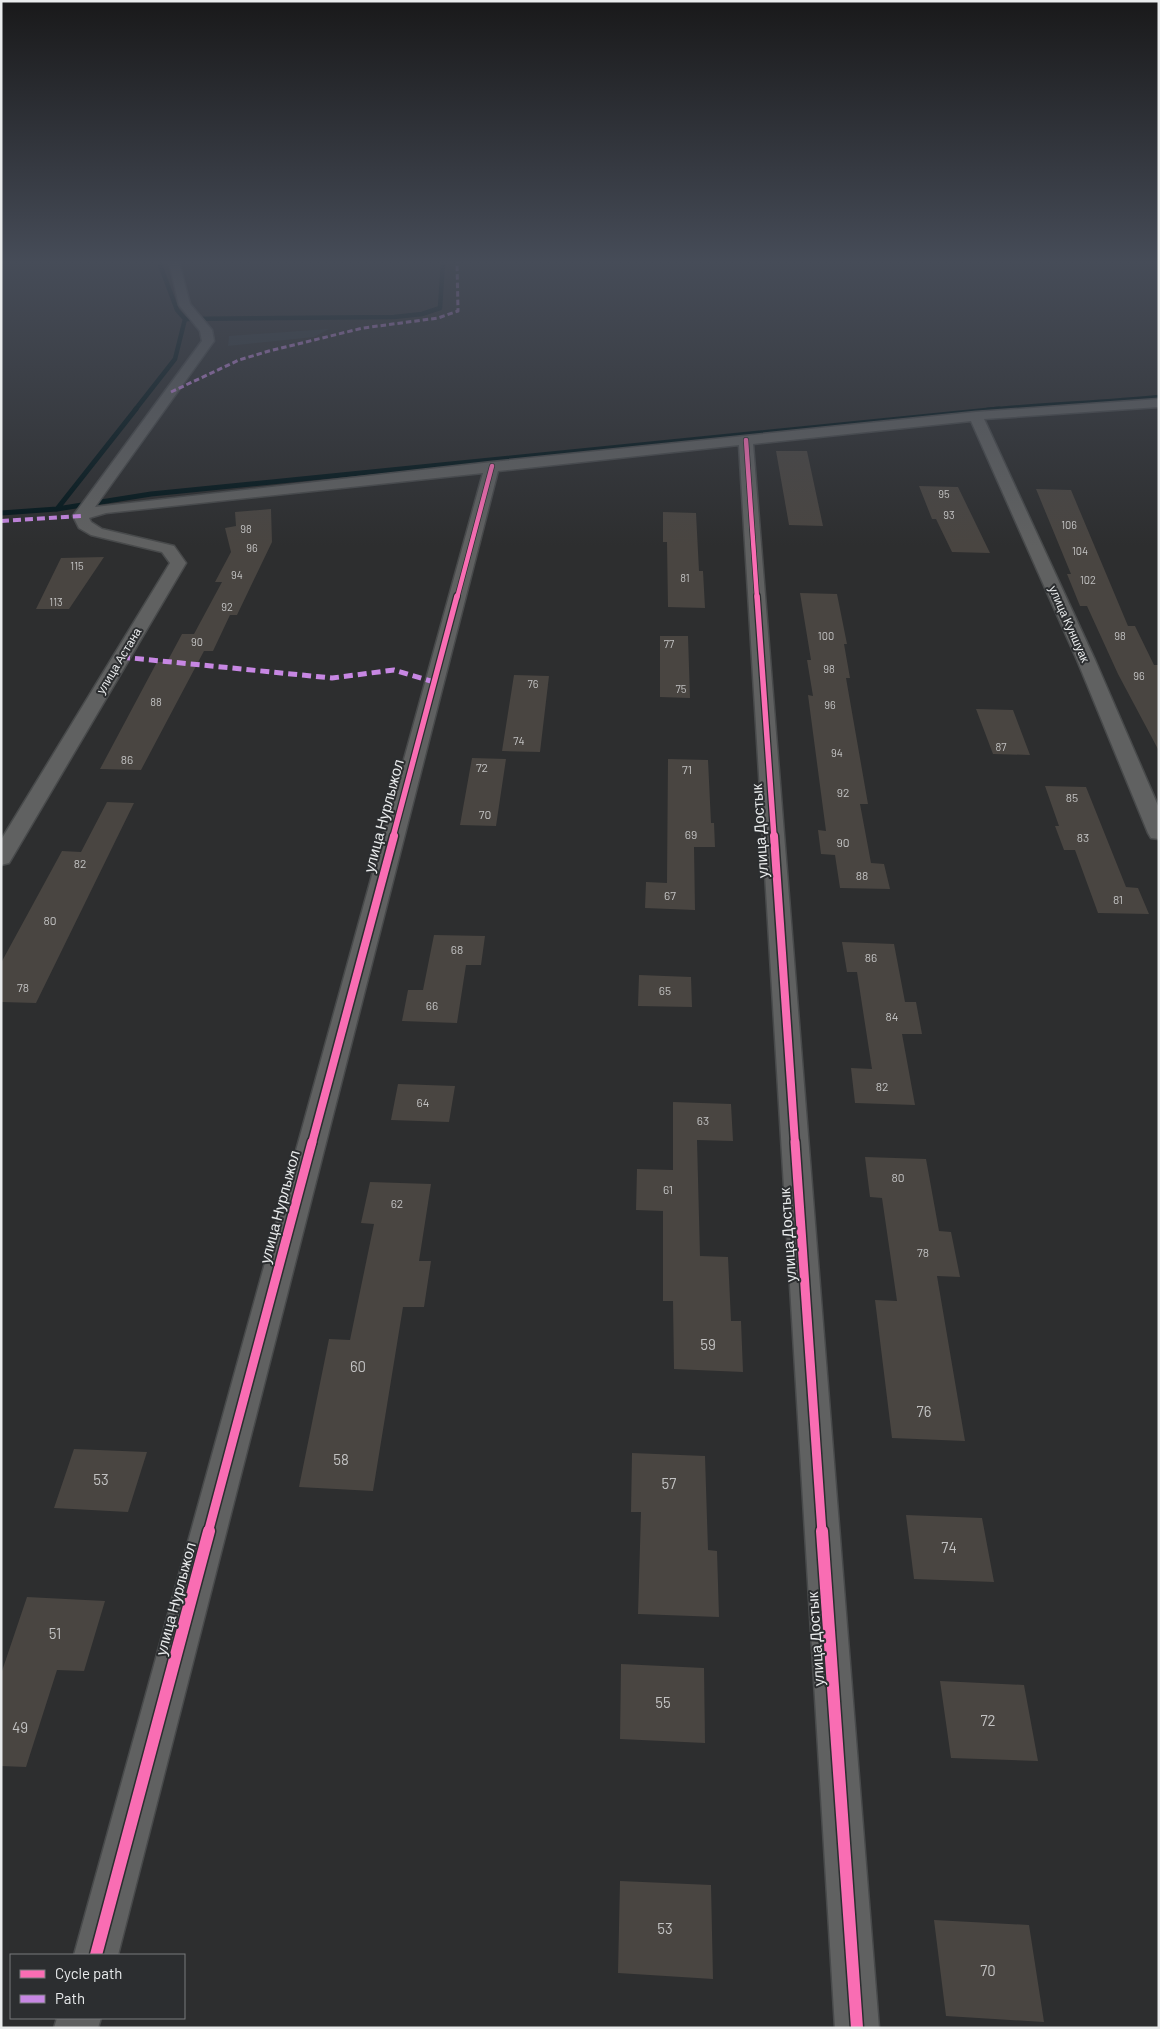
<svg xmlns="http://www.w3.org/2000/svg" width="1160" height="2029" font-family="Barlow,sans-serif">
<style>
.built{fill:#32393e}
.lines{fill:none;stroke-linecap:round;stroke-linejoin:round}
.stream-far1{stroke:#04181c;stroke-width:4.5}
.stream{stroke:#04181c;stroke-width:5}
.building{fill:#494541}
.street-casing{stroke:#484a4b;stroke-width:3}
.street{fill:#606161;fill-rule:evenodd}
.quiet-far2{stroke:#c787e3;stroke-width:3;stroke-dasharray:5.5 3;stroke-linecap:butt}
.quiet-far1{stroke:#c787e3;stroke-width:4;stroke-dasharray:8 4;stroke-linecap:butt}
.quiet{stroke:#c787e3;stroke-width:5;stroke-dasharray:9 5;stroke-linecap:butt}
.cycleway-far4-casing{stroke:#2c2e30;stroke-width:6}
.cycleway-far3-casing{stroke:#2c2e30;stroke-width:8}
.cycleway-far2-casing{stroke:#2c2e30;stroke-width:11}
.cycleway-far1-casing{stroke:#2c2e30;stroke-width:12}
.cycleway-casing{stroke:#2c2e30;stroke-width:15}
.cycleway-far4{stroke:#f96db3;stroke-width:4.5}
.cycleway-far3{stroke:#f96db3;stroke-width:5.5}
.cycleway-far2{stroke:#f96db3;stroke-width:8}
.cycleway-far1{stroke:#f96db3;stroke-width:9}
.cycleway{stroke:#f96db3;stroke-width:12}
.labels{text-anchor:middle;stroke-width:4;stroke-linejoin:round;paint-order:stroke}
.far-number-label{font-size:11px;fill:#c2c2c2}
.far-street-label{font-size:12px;fill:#eaeced;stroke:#2c2e30}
.number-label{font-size:12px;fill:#c2c2c2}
.street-label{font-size:15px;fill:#eaeced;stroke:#2c2e30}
.near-number-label{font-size:15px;fill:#c2c2c2}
</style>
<rect width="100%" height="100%" fill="#2d2e2f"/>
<path class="built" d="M329,329L314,337L228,346L229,336Z"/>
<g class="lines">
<path class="stream-far1" d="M159,262L177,310L185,319
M135,410L175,359L185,319L394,317L422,314L440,308L443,262
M987,410C1044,404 1102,403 1159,397"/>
<path class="stream" d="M57,509L136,409
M1,513L57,509L151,494L999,409"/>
</g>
<path class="building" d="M776,451H807L823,526L789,525Z
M919,486L958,487L990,553L952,552L936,519H932Z
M1036,489L1071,490L1128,626H1135L1154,665H1159V751L1118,674L1087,606H1080L1067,574H1071Z
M271,509L272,542L237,615H230L213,651H204L141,770L100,769L157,662H167L182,634H194L222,582H215L231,552L225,528L236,526L235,512Z
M663,512L696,513L699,571H703L705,608L668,607L667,542H663Z
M104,557L69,609H36L61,558Z
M800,593L837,594L847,644H844L850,678H846L868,804H860L871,863L884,864L890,889L840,888L835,855L821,854L818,830L826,831L808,695L813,696L807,660H811Z
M660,636H688L690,698L660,697Z
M514,675L549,676L540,752L502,751Z
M976,709L1013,710L1030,755L993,754Z
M472,758L506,759L496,826L460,825Z
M668,759L708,760L711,823H714L715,847H694L695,910L645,908L646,882L667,883Z
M1045,786L1086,787L1126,887L1138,888L1149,914L1098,913L1075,850H1064L1055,826H1059Z
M107,802L134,803L36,1003L1,1002V963L62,851L81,852Z
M434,935L485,936L481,965H466L457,1023L402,1021L408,990H423Z
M842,942L894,944L905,1002H916L922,1034H902L915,1105L855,1103L851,1068L872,1069L857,972H847Z
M639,975L691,977L692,1007L638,1006Z
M398,1084L455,1086L449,1122L391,1120Z
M673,1102L731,1104L733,1141L697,1140L700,1256L728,1257L731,1321H741L743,1372L674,1369L673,1301H663V1211L636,1210L637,1169L673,1170Z
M865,1157L926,1159L939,1231L951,1232L960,1277L937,1276L965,1441L892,1438L875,1300L897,1301L882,1198L870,1197Z
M370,1182L431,1184L419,1261H431L424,1307H403L373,1491L299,1487L329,1339L350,1340L374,1224L361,1223Z
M74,1449L147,1452L128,1512L54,1508Z
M632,1453L705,1456L708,1550L717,1551L719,1617L638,1614L641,1512H631Z
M906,1515L982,1518L994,1582L914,1579Z
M27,1597L105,1601L84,1671L57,1670L26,1767L1,1766V1674Z
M621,1664L704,1668L705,1743L620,1739Z
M940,1681L1024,1685L1038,1761L951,1758Z
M620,1881L711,1885L713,1979L618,1973Z
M934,1920L1029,1925L1044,2022L946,2016Z"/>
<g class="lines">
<g class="street-casing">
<path id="street" d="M169,262H179L190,304L212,330L214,341L95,507L492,462L976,412L1159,399V407L984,419L1095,660L1159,808V839L1151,838L1148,833L1077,660L971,421L753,444L879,2028H835L739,445L498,471L118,1955H74L483,473L106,513L89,518L91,522L102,529L174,546L186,563L12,858L9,863L1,865V840L170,563L162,552L91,535L79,528L73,516L202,341L200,331L179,305Z
M57,2018H101L98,2028H54Z"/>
</g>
<use href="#street" class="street"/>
<path class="quiet-far2" d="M171,392L239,360L269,351L363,328L438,318L458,311L457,262"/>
<path class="quiet-far1" d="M1,521L81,516"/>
<path class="quiet" d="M121,657L332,678L394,670L434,682"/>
<g class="cycleway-far4-casing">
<path id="cycleway-far4" d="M746,440L757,598
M457,598L492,466"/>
</g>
<g class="cycleway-far3-casing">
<path id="cycleway-far3" d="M757,596L774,837
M393,837L457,596"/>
</g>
<g class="cycleway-far2-casing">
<path id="cycleway-far2" d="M774,836L795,1143
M312,1143L394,836"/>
</g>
<g class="cycleway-far1-casing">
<path id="cycleway-far1" d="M795,1142L822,1533
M208,1533L312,1142"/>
</g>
<g class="cycleway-casing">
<path id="cycleway" d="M822,1531L857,2028
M96,1955L209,1531"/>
</g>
<use href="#cycleway-far4" class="cycleway-far4"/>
<use href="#cycleway-far3" class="cycleway-far3"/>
<use href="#cycleway-far2" class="cycleway-far2"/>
<use href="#cycleway-far1" class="cycleway-far1"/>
<use href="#cycleway" class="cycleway"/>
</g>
<linearGradient id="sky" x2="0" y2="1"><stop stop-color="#19191a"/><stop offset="0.48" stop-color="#464c58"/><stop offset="1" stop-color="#464c58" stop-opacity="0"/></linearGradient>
<rect width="1160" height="546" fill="url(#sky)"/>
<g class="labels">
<g class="far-number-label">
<text x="944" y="498">95</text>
<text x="949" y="519">93</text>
<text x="1069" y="529">106</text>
<text x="246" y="533">98</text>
<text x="252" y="552">96</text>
<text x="1080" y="555">104</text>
<text x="77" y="570">115</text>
<text x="237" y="579">94</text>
<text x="685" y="582">81</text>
<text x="1088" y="584">102</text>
<text x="56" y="606">113</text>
<text x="227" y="611">92</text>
<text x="826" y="640">100</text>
<text x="1120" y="640">98</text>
<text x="197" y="646">90</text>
<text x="669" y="648">77</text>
<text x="829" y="673">98</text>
<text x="1139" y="680">96</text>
<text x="533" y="688">76</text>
<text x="681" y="693">75</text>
<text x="156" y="706">88</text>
<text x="830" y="709">96</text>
<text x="519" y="745">74</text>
<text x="1001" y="751">87</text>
<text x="837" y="757">94</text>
</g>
<g class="far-street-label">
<text transform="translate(1069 624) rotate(66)" y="4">улица Куншуак</text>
<text transform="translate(119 661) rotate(-59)" y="4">улица Астана</text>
</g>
<g class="number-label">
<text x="127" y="764">86</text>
<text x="482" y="772">72</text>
<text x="687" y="774">71</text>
<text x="843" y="797">92</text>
<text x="1072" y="802">85</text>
<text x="485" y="819">70</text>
<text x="691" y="839">69</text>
<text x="1083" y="842">83</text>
<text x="843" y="847">90</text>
<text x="80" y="868">82</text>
<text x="862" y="880">88</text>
<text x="670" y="900">67</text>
<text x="1118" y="904">81</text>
<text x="50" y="925">80</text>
<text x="457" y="954">68</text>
<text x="871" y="962">86</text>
<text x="23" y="992">78</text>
<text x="665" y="995">65</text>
<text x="432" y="1010">66</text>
<text x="892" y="1021">84</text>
<text x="882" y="1091">82</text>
<text x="423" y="1107">64</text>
<text x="703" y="1125">63</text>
<text x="898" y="1182">80</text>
<text x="668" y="1194">61</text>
<text x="397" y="1208">62</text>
<text x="923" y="1257">78</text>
</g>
<g class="street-label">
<text transform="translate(384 816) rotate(-75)" y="5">улица Нурлыжол</text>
<text transform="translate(760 831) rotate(-94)" y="5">улица Достык</text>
<text transform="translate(280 1207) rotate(-75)" y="5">улица Нурлыжол</text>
<text transform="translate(788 1235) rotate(-94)" y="5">улица Достык</text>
<text transform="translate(176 1599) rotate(-75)" y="5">улица Нурлыжол</text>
<text transform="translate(816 1639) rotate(-94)" y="5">улица Достык</text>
</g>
<g class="near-number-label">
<text x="708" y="1350">59</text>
<text x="358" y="1372">60</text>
<text x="924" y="1417">76</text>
<text x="341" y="1465">58</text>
<text x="101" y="1485">53</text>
<text x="669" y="1489">57</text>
<text x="949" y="1553">74</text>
<text x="55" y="1639">51</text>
<text x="663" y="1708">55</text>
<text x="988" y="1726">72</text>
<text x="20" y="1733">49</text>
<text x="665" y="1934">53</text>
<text x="988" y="1976">70</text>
</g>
</g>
<rect width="1160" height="2029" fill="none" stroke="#eaeced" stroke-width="5"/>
<rect x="10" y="1954" width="175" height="65" fill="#2c2e30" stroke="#787a7c"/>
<rect x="20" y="1970" width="25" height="8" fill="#f96db3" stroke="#787a7c"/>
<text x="55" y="1979" font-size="15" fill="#eaeced">Cycle path</text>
<rect x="20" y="1995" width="25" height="8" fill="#c787e3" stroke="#787a7c"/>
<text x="55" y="2004" font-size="15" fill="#eaeced">Path</text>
</svg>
